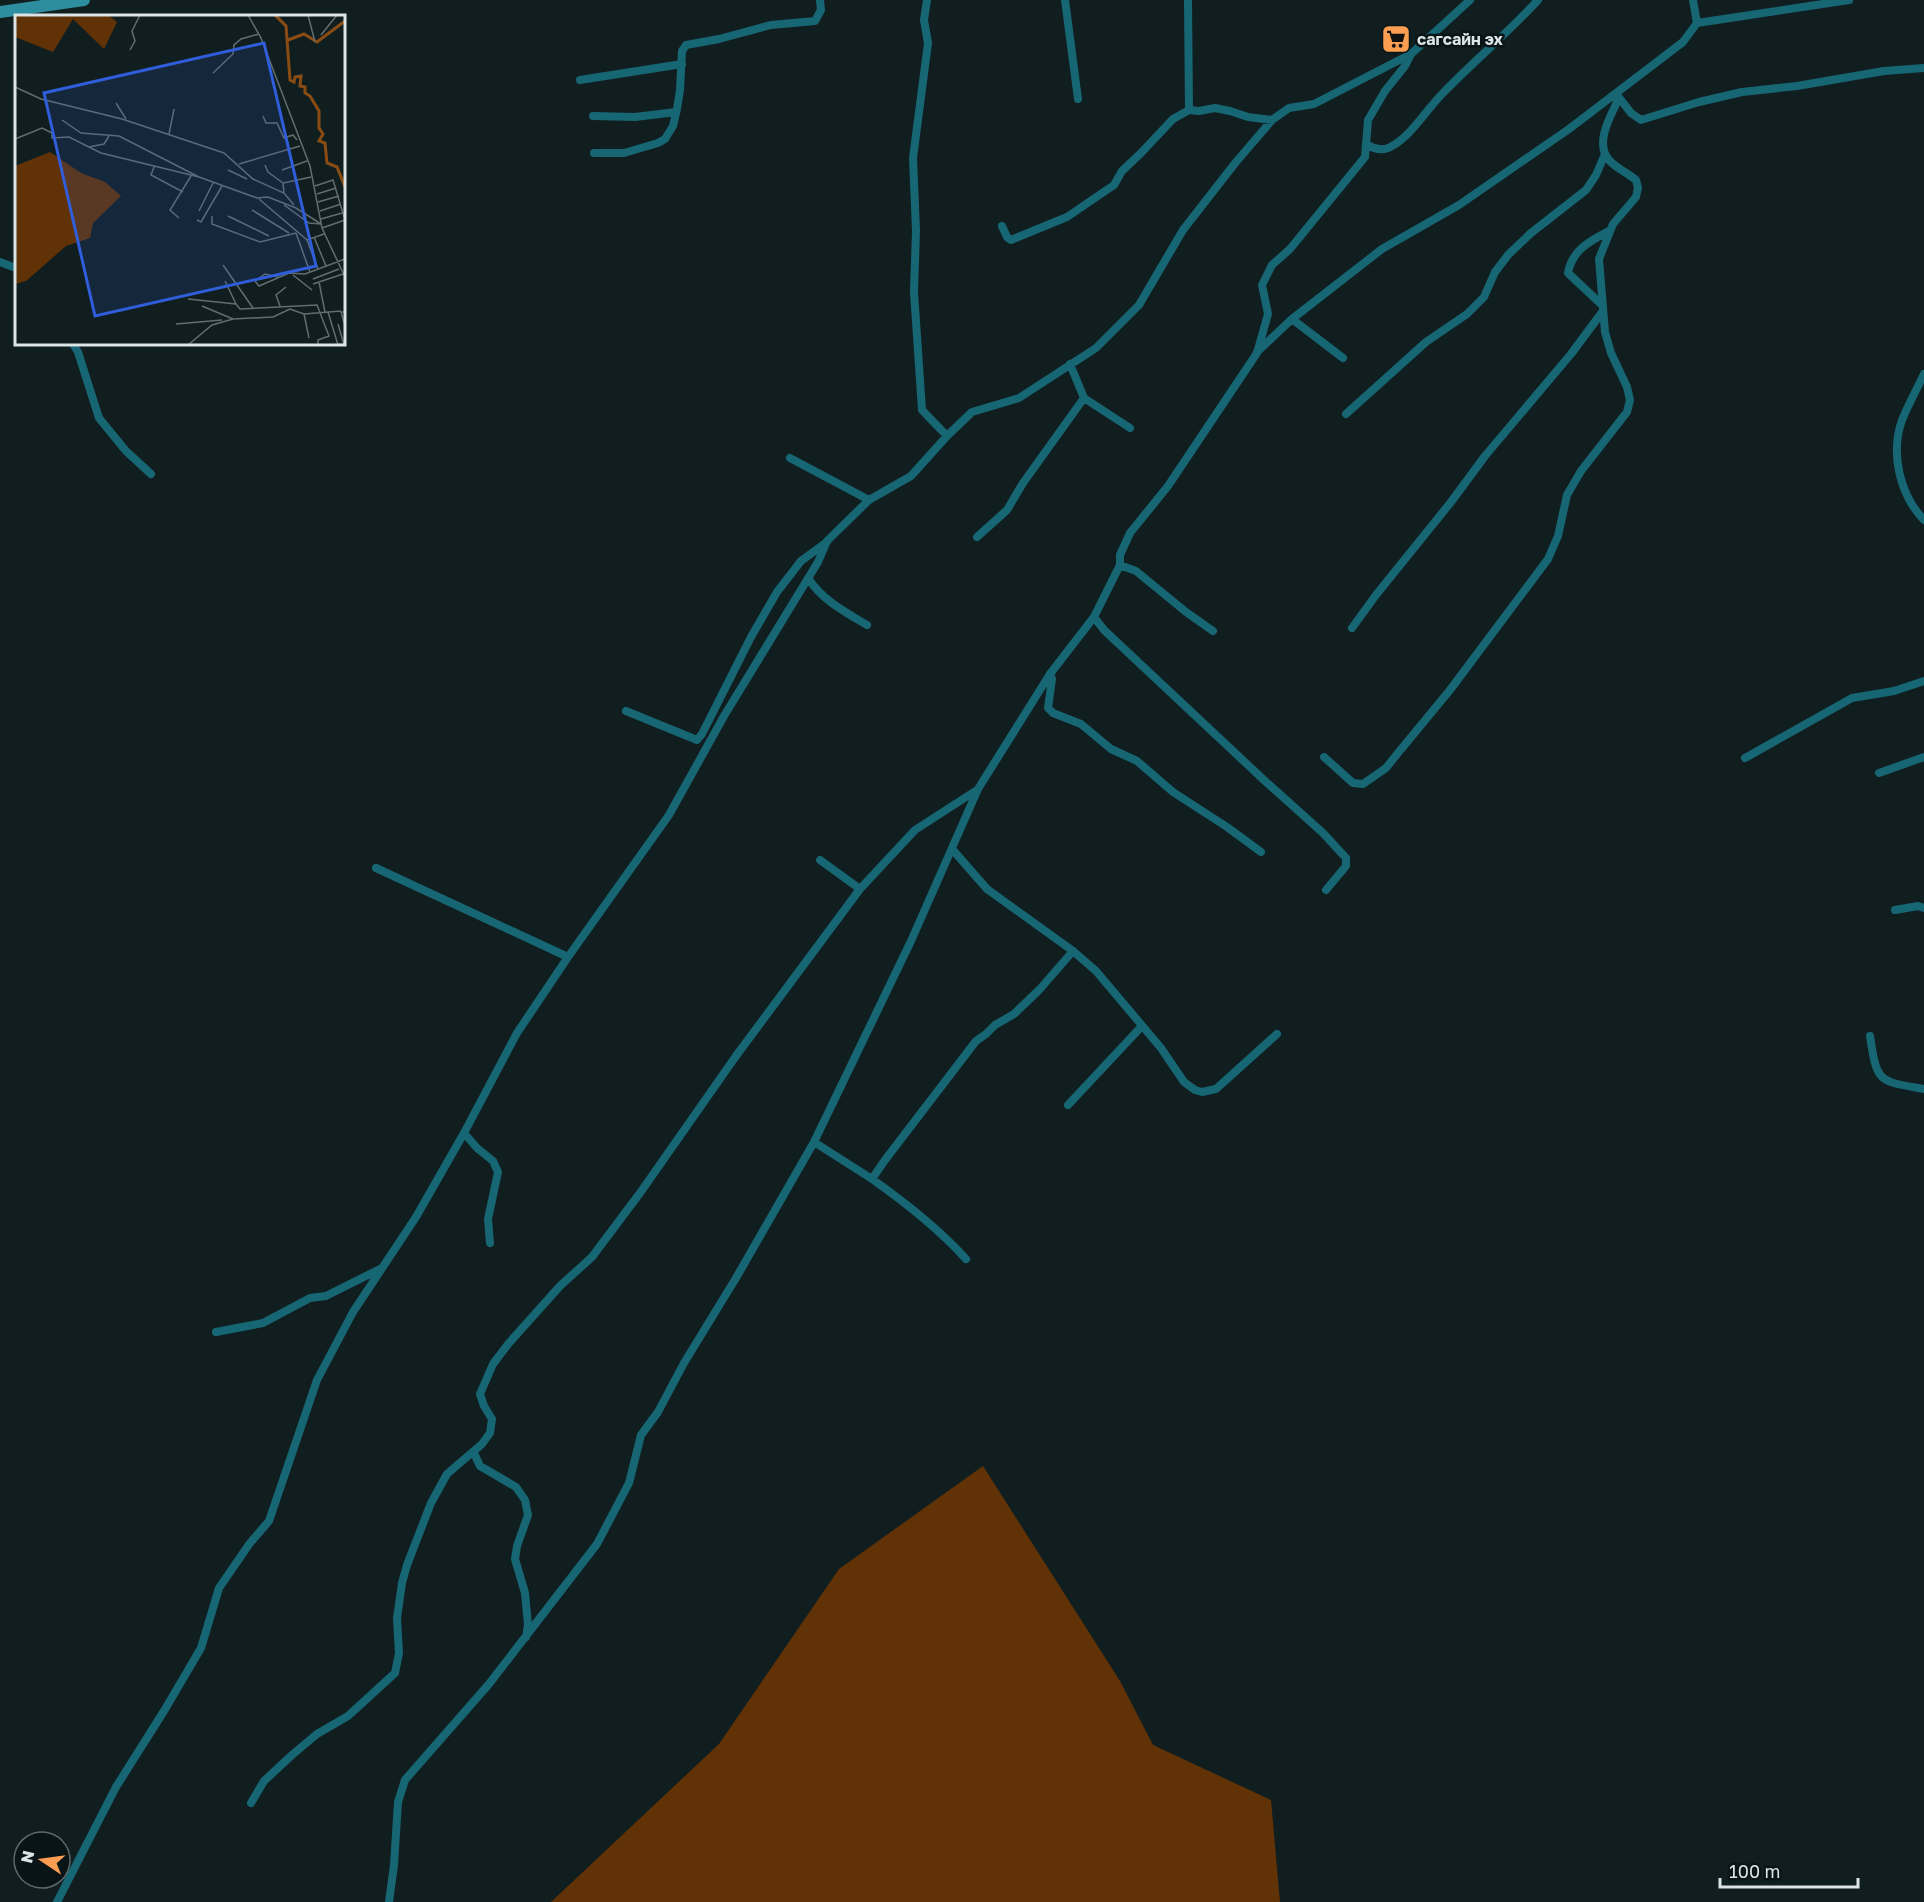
<svg xmlns="http://www.w3.org/2000/svg" width="1924" height="1902" font-family="'Golos Text',sans-serif">
<style>
.forest{fill:#613205}
.lines{fill:none;stroke-linecap:round;stroke-linejoin:round}
.street{stroke:#176674;stroke-width:8}
.secondary{stroke:#2c8e9f;stroke-width:12}
.labels{text-anchor:middle;stroke-width:5;stroke-linejoin:round;paint-order:stroke}
.poi-label{font-size:16px;font-weight:bold;fill:#dce4e6;stroke:#091417;text-anchor:start}
.inset-river{fill:none;stroke:#8a4c13;stroke-width:3}
.inset-road{fill:none;stroke:#626d6f;stroke-width:1.5}
.view{fill:#305dd9;fill-opacity:0.15;stroke:#305dd9;stroke-width:3}
.inset-edge{fill:none;stroke:#dce4e6;stroke-width:3}
</style>
<rect width="100%" height="100%" fill="#111e20"/>
<path class="forest" d="M983,1466L1120,1681L1153,1745L1271,1800L1280,1902H551L719,1744L839,1569Z"/>
<g class="lines">
<path class="street" d="M927,0L924,20L928,43L913,158L916,231L914,292L922,410L947,436
M1065,0L1078,99
M1188,0L1189,110L1199,111L1215,108L1230,111L1248,117L1272,120
M1693,0L1697,23
M580,80L682,64
M1617,95L1631,113L1641,120L1699,102L1742,92L1797,86L1884,71L1924,68
M593,116L635,117L676,112
M1366,144C1374,149 1383,152 1392,146C1412,135 1426,110 1443,93C1474,61 1508,33 1538,0
M594,153H624L658,143L665,139L673,126L677,109L680,90L682,51L686,45L719,39L771,25L815,21L821,10L820,0
M1002,226L1007,237L1011,240L1067,217L1114,185L1122,171L1141,153L1173,119L1189,110
M0,262L16,268
M1602,305L1568,273C1572,250 1590,241 1609,231
M1292,319L1343,358
M73,344L78,352L99,418L126,451L151,474
M1257,352L1292,319L1382,249L1459,205L1569,129L1683,42L1697,23L1849,0
M1070,364L1084,398L1130,428
M1924,374C1917,389 1908,405 1902,420C1890,454 1900,495 1924,520
M1346,414L1426,342L1467,314L1484,297L1495,272L1508,255L1531,233L1586,190L1596,175L1605,154
M790,458L869,500
M977,537L1007,510L1023,483L1084,398
M1120,565L1136,571L1186,612L1213,631
M808,578C822,600 845,612 867,625
M1094,617L1104,630L1265,781L1323,833L1346,858V866L1326,890
M1352,628L1376,595L1451,502L1485,456L1571,354L1603,311
M1050,674L1052,679L1048,708L1053,713L1081,724L1111,749L1137,761L1173,792L1227,827L1261,852
M626,711L697,740L702,734L751,637L777,592L801,561L827,542
M1324,757L1353,783L1363,784L1386,768L1398,753L1450,690L1548,559L1558,536L1567,495L1581,471L1627,412L1630,400L1627,387L1611,353L1605,332L1599,259L1613,224L1636,197L1638,188L1636,180C1628,173 1617,169 1609,160C1594,143 1611,115 1619,98
M1745,758L1852,698L1894,691L1924,681
M1879,773L1924,757
M952,849L987,889L1073,951L1096,971L1161,1048L1184,1082L1195,1090L1202,1092L1216,1089L1277,1034
M820,860L860,889
M376,868L568,957
M1895,910L1918,906L1924,908
M1870,1036C1877,1083 1878,1081 1924,1089
M1068,1105L1142,1026
M464,1133L477,1148L493,1161L498,1172L488,1219L490,1243
M814,1142L872,1179L885,1160L976,1041L986,1034L995,1025L1014,1014L1040,989L1073,951
M872,1179C906,1203 938,1228 966,1259
M216,1332L263,1323L310,1298L326,1296L382,1268
M474,1453L480,1466L516,1487L525,1500L528,1515L517,1546L515,1559L525,1593L528,1625L526,1637
M251,1803L264,1781L292,1755L317,1734L348,1716L395,1673L399,1653L397,1618L402,1583L407,1565L431,1503L447,1474L482,1444L490,1433L492,1419L484,1406L480,1394L493,1364L509,1343L560,1286L592,1257L640,1193L736,1056L860,889L915,830L977,790
M57,1902L116,1787L164,1711L201,1648L219,1588L250,1543L269,1521L317,1380L353,1312L416,1217L464,1133L517,1033L568,957L669,815L724,716L818,562L827,541L869,500L911,476L947,436L972,412L1019,398L1096,348L1139,305L1183,230L1236,162L1272,120L1289,108L1314,104L1411,54
M389,1902L394,1865L398,1802L405,1780L489,1684L597,1544L629,1483L641,1435L658,1412L684,1363L736,1278L814,1142L911,941L978,789L1050,674L1094,617L1120,565V555L1130,533L1168,486L1257,353L1268,314L1262,285L1272,265L1290,249L1365,157L1368,120L1385,91L1405,66L1411,54L1470,0"/>
<path class="secondary" d="M0,12L84,0"/>
</g>
<defs>
<g id="supermarket-square" transform="scale(1.5)"><rect x="-9" y="-9" width="18" height="18" rx="4" fill="#fb9e52" stroke="#091417"/><path d="M-6-5.5h2.5l.6 2H6L4.5 2H-2.5L-4.4-4H-6ZM-1.5 3.2a1.3 1.3 0 1 0 .1 0ZM3 3.2a1.3 1.3 0 1 0 .1 0Z" fill="#111"/></g>
</defs>
<g fill-rule="evenodd">
<use href="#supermarket-square" x="1396" y="39"/>
</g>
<g class="labels">
<g class="poi-label">
<text x="1417" y="45">сагсайн эх</text>
</g>
</g>
<g transform="translate(15 15)">
<rect width="330" height="330" fill="#111e20"/>
<path d="M0,0H93L102,7L89,34L58,4L38,37L0,22ZM35,137L66,158L90,167L106,181L78,208L75,223L51,231L11,266L0,269V151Z" fill="#613205"/>
<path class="inset-river" d="M260,0L271,11L275,65L279,67L280,62L286,61L285,71L290,72V78L295,81L304,96V113L308,119L304,126L310,128L312,148L322,152L330,172M273,25L289,19L302,27L330,6"/>
<path class="inset-road" d="M233,0L246,23L295,151L307,213L330,262M293,0L300,27M306,20L322,0M115,35L120,26L117,16L125,0M198,58L218,39L219,30L226,24L244,19M0,72L26,84L107,104L209,138L238,164L269,178L279,190M101,88L111,104M248,101L251,108H262L269,123L278,120L282,125M47,105L66,118L104,121L184,162M154,119L159,94M0,124L27,113L37,118V123L54,122L86,138L184,162L242,183L253,182L281,193L306,209M74,132L89,129L94,121M224,149L285,131M250,150L253,157L268,168M139,152L136,160L168,177M213,155L232,164M267,155L292,146M300,171L318,165L330,205M269,178L268,168L296,162M302,179L321,173M244,184L292,225L303,254M303,187L324,181M269,190L294,208L306,209M237,195L274,218M184,196L198,168M305,196L326,189M197,201V209L245,227L281,218M213,201L254,221M164,203L155,195L176,161M306,204L327,198M182,205L186,207L207,171M307,213L330,205M281,218L295,257M299,222L311,251M292,225L309,219M208,250L238,293M278,260L297,275M263,262L250,259L240,266L244,271L274,258L290,259L330,244M298,264L324,254M210,266L221,289M304,267L310,297M298,269L328,259M173,284L221,289L225,294L302,290L314,321L303,325V330M187,291L218,304M265,291L261,280L271,272M313,297L323,330M330,297H326L330,311M289,299L294,323M161,309L207,305M323,309L329,330L323,329M173,330L197,310L218,304L258,302L275,294L289,299L326,296"/>
<path class="view" d="M249,28L301,251L80,301L29,78Z"/>
<rect width="330" height="330" class="inset-edge"/>
</g>
<g transform="translate(42 1860) rotate(283)"><circle r="28" fill="#091417" stroke="#5d676a" stroke-width="1.5"/>
<path d="M0-4.5L10 22L0 15L-10 22Z" fill="#fb9e52"/>
<text y="-9" font-size="16" font-weight="bold" text-anchor="middle" fill="#dce4e6">N</text>
</g>
<path d="M1720 1878v9h138v-9" fill="none" stroke="#dce4e6" stroke-width="3"/>
<text x="1729" y="1878" font-size="18" fill="#dce4e6" stroke="#091417" stroke-width="4.5" paint-order="stroke">100 m</text>
</svg>
